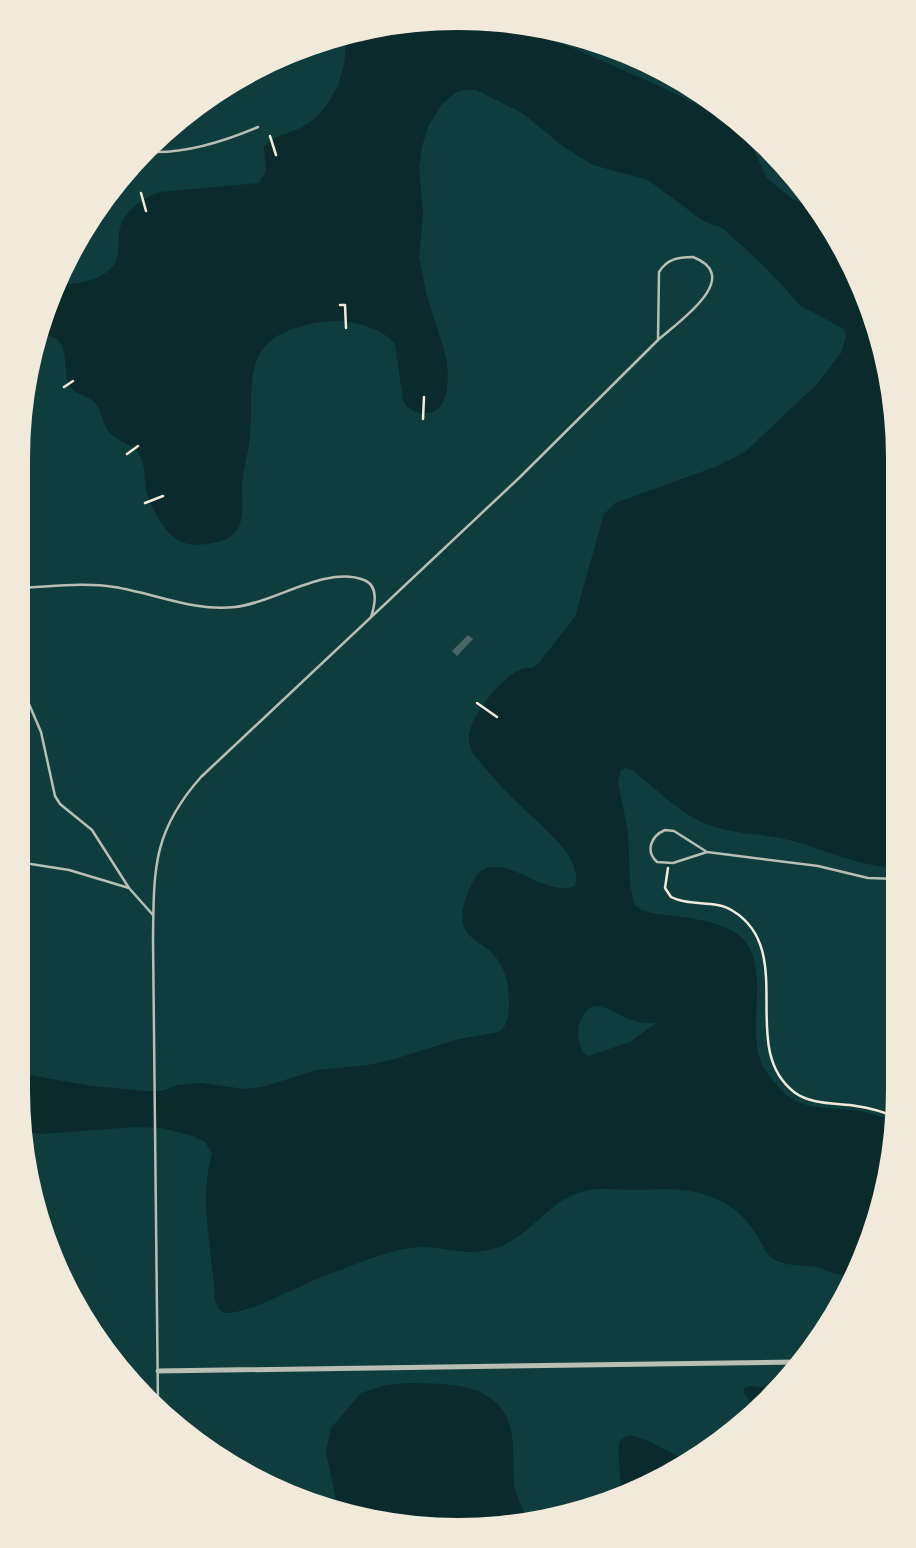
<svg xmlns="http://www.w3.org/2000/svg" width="916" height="1548" font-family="Figtree,sans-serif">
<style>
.water{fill:#0a2a2b;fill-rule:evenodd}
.building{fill:#486865}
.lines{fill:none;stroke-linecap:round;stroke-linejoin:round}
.path{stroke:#f1e9da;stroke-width:2.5}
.service{stroke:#b8beb3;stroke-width:2.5}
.minor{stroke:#b8beb3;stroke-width:5}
</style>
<rect width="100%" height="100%" fill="#0f3d3e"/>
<path class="water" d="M372,26H508L573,48L657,85L707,109L737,129L750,142L767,178L791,198L823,214L840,238L883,344L898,429V867C859,868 826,849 789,840C757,832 725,835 695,819C672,806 653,786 632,770L626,768L621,770L618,782L628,832L630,884L633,899L635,905L642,910L651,913C674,916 702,918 725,927C780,949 743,1022 762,1064C766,1072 774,1083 781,1090C801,1110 824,1107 850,1110C867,1111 882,1117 897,1123C891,1152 876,1265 847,1274C837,1277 826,1270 817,1267C804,1264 788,1267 775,1260C766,1255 762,1244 757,1235C735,1200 702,1189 663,1189C654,1189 645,1190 636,1190C605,1190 588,1184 560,1202C538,1217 523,1239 496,1248C468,1257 450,1248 423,1247C394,1247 355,1265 327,1275C301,1284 249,1315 224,1313L218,1308L215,1300C213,1250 198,1204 212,1153L205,1142L193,1136L161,1128L135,1127L43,1134L24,1132L18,1090V1073L92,1086L146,1091H161L178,1085L201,1083L245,1089L262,1087L317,1070L368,1065L391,1060L459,1039L499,1032C508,1025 509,1015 509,1004C509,981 504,961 485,947C478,942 469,937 465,929C458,915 467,891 475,878C498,844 545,900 575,886C584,856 537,823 519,804C502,788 486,770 472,752C470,746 468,741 469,735C471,715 510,663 532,668L538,664L575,617L604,514L615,503L715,467L745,452L817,384L841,353L846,336L844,329L801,306L766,268L724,229L702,220L648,180L593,165L564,147L522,113L476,90H464L455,93L441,105L428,127L422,147L419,168L423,214L419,258L427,296L447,360L448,377L446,395L441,406L433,412L420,414L406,406L403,400L395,344C384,330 360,323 342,321C325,320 307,324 290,330C241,348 254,393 250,434C249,452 243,469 242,487C242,507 247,534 221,541C188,550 172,544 156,514C152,506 147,498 146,489C144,477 146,464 138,453C132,444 120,442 112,435C102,427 103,412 95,403C88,395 74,395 69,385C61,364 74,334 37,334L41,316L57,284C75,286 108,279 116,261C120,252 118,243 119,233C122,212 141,199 160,192L259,183L266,171L264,147C273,136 285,135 298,129C330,115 349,72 345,37ZM593,1006C612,1007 618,1016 635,1021C642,1024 650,1023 656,1023L630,1042L588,1056L583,1053C575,1036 576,1016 593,1006Z
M408,1383C450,1384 503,1381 512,1435C514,1451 513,1468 514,1484C516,1496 523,1507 526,1519L497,1524L489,1522L478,1527L458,1530L344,1512L336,1499L326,1452L331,1428L361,1393L386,1385Z
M752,1386L774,1389L755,1408L743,1392L745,1387Z
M630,1435L649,1441L686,1461L618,1498C625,1478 615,1461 620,1440Z"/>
<path class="building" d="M468,635L473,639L457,656L452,651Z"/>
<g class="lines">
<path class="path" d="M270,136L276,155
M141,193L146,211
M340,305H345L346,328
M64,387L73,381
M423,419L424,397
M127,454L138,446
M145,503L163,496
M477,703L497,717
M668,868L665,888L671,897C690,907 715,899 733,911C798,951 737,1048 794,1092C811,1105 836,1103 856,1106C871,1108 884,1112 898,1118"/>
<path class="service" d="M658,73L706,95
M153,152C189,153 225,141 258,127
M693,257C745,277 677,323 658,340L659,272C667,259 678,257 693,257Z
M18,588C49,587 83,582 114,587C154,593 194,612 235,607C274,603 326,565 364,580C379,586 375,605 371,617
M18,666L22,691
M18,688L29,704L41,732L55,796L60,804L92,830L129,888
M665,830L674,831L707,852L673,863L657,862C645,851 651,836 665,830Z
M707,852L818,866L868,878L898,879
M18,862L69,870L129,888L153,915
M158,1405L153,939C154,870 152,832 201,777L519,478L658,340"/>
<path class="minor" d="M158,1371L799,1362"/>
</g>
<path d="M0 0H916V1548H0ZM458 30H458A428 428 0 0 1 886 458V1090A428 428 0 0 1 458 1518H458A428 428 0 0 1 30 1090V458A428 428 0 0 1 458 30Z" fill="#f1e9da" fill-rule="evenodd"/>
</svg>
